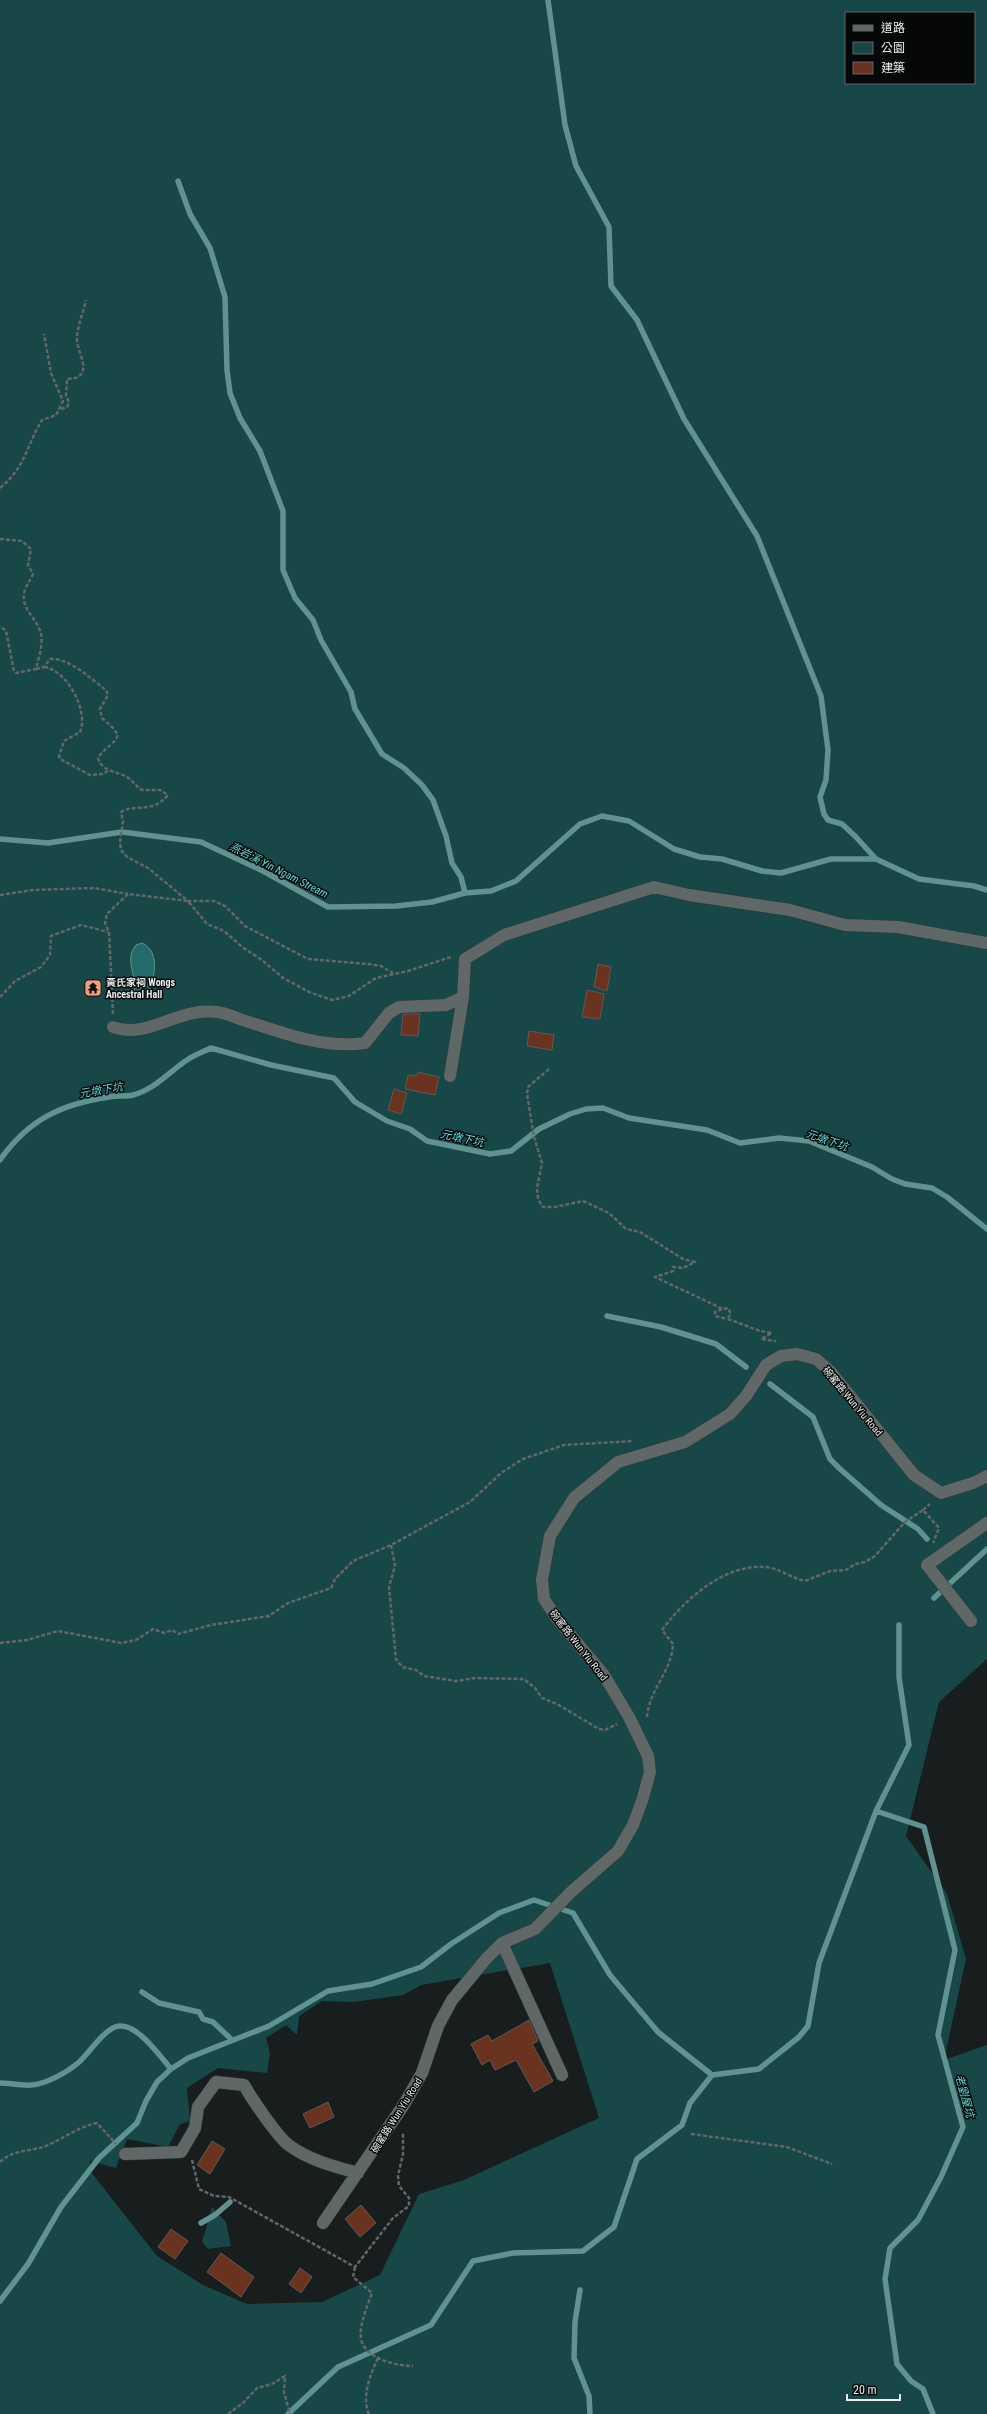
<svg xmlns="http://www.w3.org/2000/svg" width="987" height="2414" font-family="'Roboto Condensed','Noto Sans TC',sans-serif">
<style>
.green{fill:#174747;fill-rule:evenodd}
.water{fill:#266b6b;stroke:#609292}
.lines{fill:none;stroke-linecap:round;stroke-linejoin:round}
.stream{stroke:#609292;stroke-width:5.5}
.building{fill:#6a331f;stroke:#5f5956}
.minor-casing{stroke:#363a3a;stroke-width:13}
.path{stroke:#626767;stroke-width:2.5;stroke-dasharray:4 2;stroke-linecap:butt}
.minor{stroke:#5f6767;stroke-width:12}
.labels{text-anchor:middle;stroke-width:3;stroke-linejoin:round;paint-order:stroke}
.poi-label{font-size:10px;font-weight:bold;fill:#e9eded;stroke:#060808;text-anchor:start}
.street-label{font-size:10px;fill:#e9eded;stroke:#060808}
.water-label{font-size:11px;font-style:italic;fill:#5adedd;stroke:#060808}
</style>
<rect width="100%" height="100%" fill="#181e1e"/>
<path class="green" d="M0,0H987V1659L939,1702L906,1836L947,1894L966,1959L944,2060L987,2045V2414H0ZM846,13H974V83H846ZM550,1963L599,2118L464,2180L419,2194L380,2275L322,2302L247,2304L203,2285L157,2256L91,2172L90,2161L116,2168L127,2139L168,2147L180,2124L190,2121L187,2088L218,2068L267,2073L270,2053L266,2038L286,2025L297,2035L299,2016L322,2001L354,2002L403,1995L421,1985Z
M212,2207L226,2222L231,2246L208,2249L202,2242Z"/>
<path class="water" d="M142,943C162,952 154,982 146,997L135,999L133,995C139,977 123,961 136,945Z"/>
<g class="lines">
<path class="stream" d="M548,0L565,125L576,166L609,227L611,286L637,320L684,419L757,536L821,696L828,750L826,780L820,797L824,814L828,820L842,824L855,836L876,859
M178,181L190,214L210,248L225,297L227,370L230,393L240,418L260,451L283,511V570L295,598L313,620L321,640L351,692L355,709L382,754L404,768L422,785L433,800L446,836L452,863L461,877L465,893
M0,839L48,843L122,832L201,842L263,871L328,907L396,906L432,902L465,893L491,891L516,881L580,824L602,816L629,821L674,849L700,857L722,859L762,871L781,873L831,859H876L919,879L974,886L987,890
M0,1160C28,1120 61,1104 109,1097C117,1095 126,1097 133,1095C154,1090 170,1071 187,1060C194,1055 203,1052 211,1048L271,1065L334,1078L355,1102L387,1121L410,1129L427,1141L490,1154L511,1151L539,1129L570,1114L586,1109L603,1108L629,1118L707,1130L740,1143L779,1138L809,1141L872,1167L892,1179L905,1184L932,1188L947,1197L987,1229
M607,1316L661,1327L716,1344L746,1367
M770,1384L813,1417L830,1459L839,1468L881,1505L918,1529L927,1539
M934,1598L987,1549
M876,1811L924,1827L955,1950L938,2035L963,2127L941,2177L918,2220L890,2248L885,2279L897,2364L911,2381L923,2389L933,2414
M142,1992L159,2003L199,2012L203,2019L213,2022L232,2040
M0,2083C10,2083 21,2086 31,2085C46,2084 66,2073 78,2063C89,2054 106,2025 121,2026C139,2026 160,2056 171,2069
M201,2223L215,2215L230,2202
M580,2290L575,2322L574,2358L589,2396L590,2414
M0,2301L28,2264L61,2207L99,2158L137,2123L146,2101L157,2082L171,2069L188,2058L269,2026L328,1991L372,1984L421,1967L451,1944L499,1913L534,1900L573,1913L610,1975L658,2032L712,2075L759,2069L799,2037L808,2026L819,1963L876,1811L909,1745L899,1677V1625
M288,2414L338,2367L431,2325L473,2261L513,2253L583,2251L614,2227L637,2159L682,2125L690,2103L712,2075"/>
</g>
<path class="building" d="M598,964L611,967L607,991L594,987Z
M587,990L604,994L600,1019L582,1017Z
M403,1014H420L418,1036L401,1035Z
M529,1031L554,1035L552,1050L527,1046Z
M418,1072L439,1077L435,1095L405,1089L408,1075L417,1076Z
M394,1089L407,1093L401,1114L388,1110Z
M529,2020L538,2041L532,2044L553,2081L534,2092L516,2060L495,2070L490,2060L482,2065L471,2044L488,2035L492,2041Z
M328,2102L334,2117L310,2128L303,2114Z
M212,2141L225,2149L210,2174L197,2165Z
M361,2205L376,2223L360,2237L345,2219Z
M171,2229L188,2241L175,2259L158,2247Z
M221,2253L254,2277L241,2297L207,2272Z
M300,2268L312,2277L301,2293L289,2284Z"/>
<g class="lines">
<g class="minor-casing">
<path id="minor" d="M113,1027C148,1040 177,1007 217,1012C227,1013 238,1019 249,1022C286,1034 326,1049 365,1043L389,1013L399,1007L446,1005L463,997L465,959L504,935L654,887L689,895L790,910L845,925L898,927L987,943
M450,1076L463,997
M971,1621L927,1565L987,1523
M502,1943L562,2075
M125,2154L181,2152L195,2128L198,2107L216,2082L244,2085C252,2099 278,2138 290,2146C309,2160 336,2167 358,2173
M323,2223L403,2106L422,2073L438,2026L452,2000L486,1959L502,1943L535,1929L571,1892L618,1851L633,1825L642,1801L650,1772L648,1756L629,1717L604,1675L558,1620L544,1599L542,1580L550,1536L574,1498L618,1462L685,1442L730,1414L746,1396L766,1365L781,1356L797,1354L816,1359L830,1371L914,1475L941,1493L973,1483L987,1476"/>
</g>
<path class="path" d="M61,409L67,407L69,402L66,396L67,379C98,378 75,351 77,337C78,325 83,313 86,300
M0,488C26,467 26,446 42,420L56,415L63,401L51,373L44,334
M0,539L22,541L31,549L28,565L33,574C30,581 25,586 24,594C22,608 34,617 39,628C45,640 39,656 36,669L16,673L14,671L6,631L0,626
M44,667C67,670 89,711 80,732L64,741L59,756L60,759L90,775L103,774L109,770
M36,669L44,667L50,659C70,658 91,679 106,690L108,695L100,709L102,718L113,728L118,735C114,745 103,749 98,758C102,773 120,771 130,779C134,783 137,787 142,790H160L168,795C151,815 134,803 121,812L123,821L120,842L121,850L127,857L148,868L188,901H214L225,906L245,926L308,959L369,964L381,966L393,973
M0,895L33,890L94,888L128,894
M0,997L15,981L41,967L50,955L51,936L81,925L108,932
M113,1014L109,932L105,923L107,914L128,894L188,901L207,924L224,931L242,947L262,960L283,978L309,992L332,1000L349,996L376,978L408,971L451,957
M549,1069L528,1087L527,1094L534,1137L542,1163L537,1188L538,1199L543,1207H555L583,1201L609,1213L626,1229L640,1232L683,1259L695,1262L683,1268L673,1267V1271L655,1277L723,1309L728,1308L731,1314L727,1319C745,1324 754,1331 772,1333L761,1339L776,1341
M722,1309L715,1312V1316L727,1319
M923,1510L930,1504
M391,1545L395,1566L389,1587L396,1659L402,1667L416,1670L424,1676L456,1681L475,1678L524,1679L535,1688L542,1698L557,1704L599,1729L605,1730L617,1724
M0,1643L27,1640L58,1631L121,1643L136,1640L153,1629L164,1633L172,1630L178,1634L211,1625L269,1616L288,1603L331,1588L335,1579L353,1561L391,1545L470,1502L501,1473L523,1459L564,1445L633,1441
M647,1717C649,1690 672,1671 673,1644L662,1630C684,1600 724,1564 765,1567C779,1568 791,1578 805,1581L830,1571L846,1570L855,1564L865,1562L875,1556L905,1522L923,1510L939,1528L933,1543
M691,2134L787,2147L832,2164
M192,2160L199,2189L214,2196L229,2197L355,2267L393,2218L409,2206V2198L399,2186L398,2176L403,2154V2133
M0,2162C13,2149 30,2152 46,2146C64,2138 78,2127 97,2123L116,2144
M355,2267L353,2277L372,2293C367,2307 359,2325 361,2339C365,2359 397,2366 413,2366
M228,2414L244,2402L257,2388L272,2384L285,2376L284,2392L290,2414
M369,2414C361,2397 371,2373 378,2358"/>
<use href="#minor" class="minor"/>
</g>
<defs>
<g id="temple-square" transform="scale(0.9)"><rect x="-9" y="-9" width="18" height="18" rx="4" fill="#f3a082" stroke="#060808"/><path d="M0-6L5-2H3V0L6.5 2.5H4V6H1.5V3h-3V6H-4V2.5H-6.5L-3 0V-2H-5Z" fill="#111"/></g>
</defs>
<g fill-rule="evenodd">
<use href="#temple-square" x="93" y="988"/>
</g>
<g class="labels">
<g class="poi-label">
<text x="106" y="986">黃氏家祠 Wongs<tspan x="106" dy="12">Ancestral Hall</tspan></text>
</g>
<g class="street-label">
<text transform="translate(853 1401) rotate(50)" y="4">碗窰路 Wun Yiu Road</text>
<text transform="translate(579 1645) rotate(52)" y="4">碗窰路 Wun Yiu Road</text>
<text transform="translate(396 2115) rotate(-58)" y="4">碗窰路 Wun Yiu Road</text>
</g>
<g class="water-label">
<text transform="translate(279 870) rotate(27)" y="4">燕岩溪 Yin Ngam Stream</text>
<text transform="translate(101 1090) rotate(-10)" y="4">元墩下坑</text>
<text transform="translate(462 1138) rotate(12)" y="4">元墩下坑</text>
<text transform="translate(827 1140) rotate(19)" y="4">元墩下坑</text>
<text transform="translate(965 2096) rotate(75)" y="4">老劉屋坑</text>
</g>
</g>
<rect x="845" y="12" width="130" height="72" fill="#060808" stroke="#616464"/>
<rect x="853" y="25" width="20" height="6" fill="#5f6767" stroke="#616464"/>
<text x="881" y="32" font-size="12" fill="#e9eded">道路</text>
<rect x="853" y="42" width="20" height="12" fill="#174747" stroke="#616464"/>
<text x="881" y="52" font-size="12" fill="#e9eded">公園</text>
<rect x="853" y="62" width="20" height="12" fill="#6a331f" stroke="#616464"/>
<text x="881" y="72" font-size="12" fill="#e9eded">建築</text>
<path d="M847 2394v6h53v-6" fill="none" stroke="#e9eded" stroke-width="2"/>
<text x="853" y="2394" font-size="12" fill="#e9eded" stroke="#060808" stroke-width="3" paint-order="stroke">20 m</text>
</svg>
